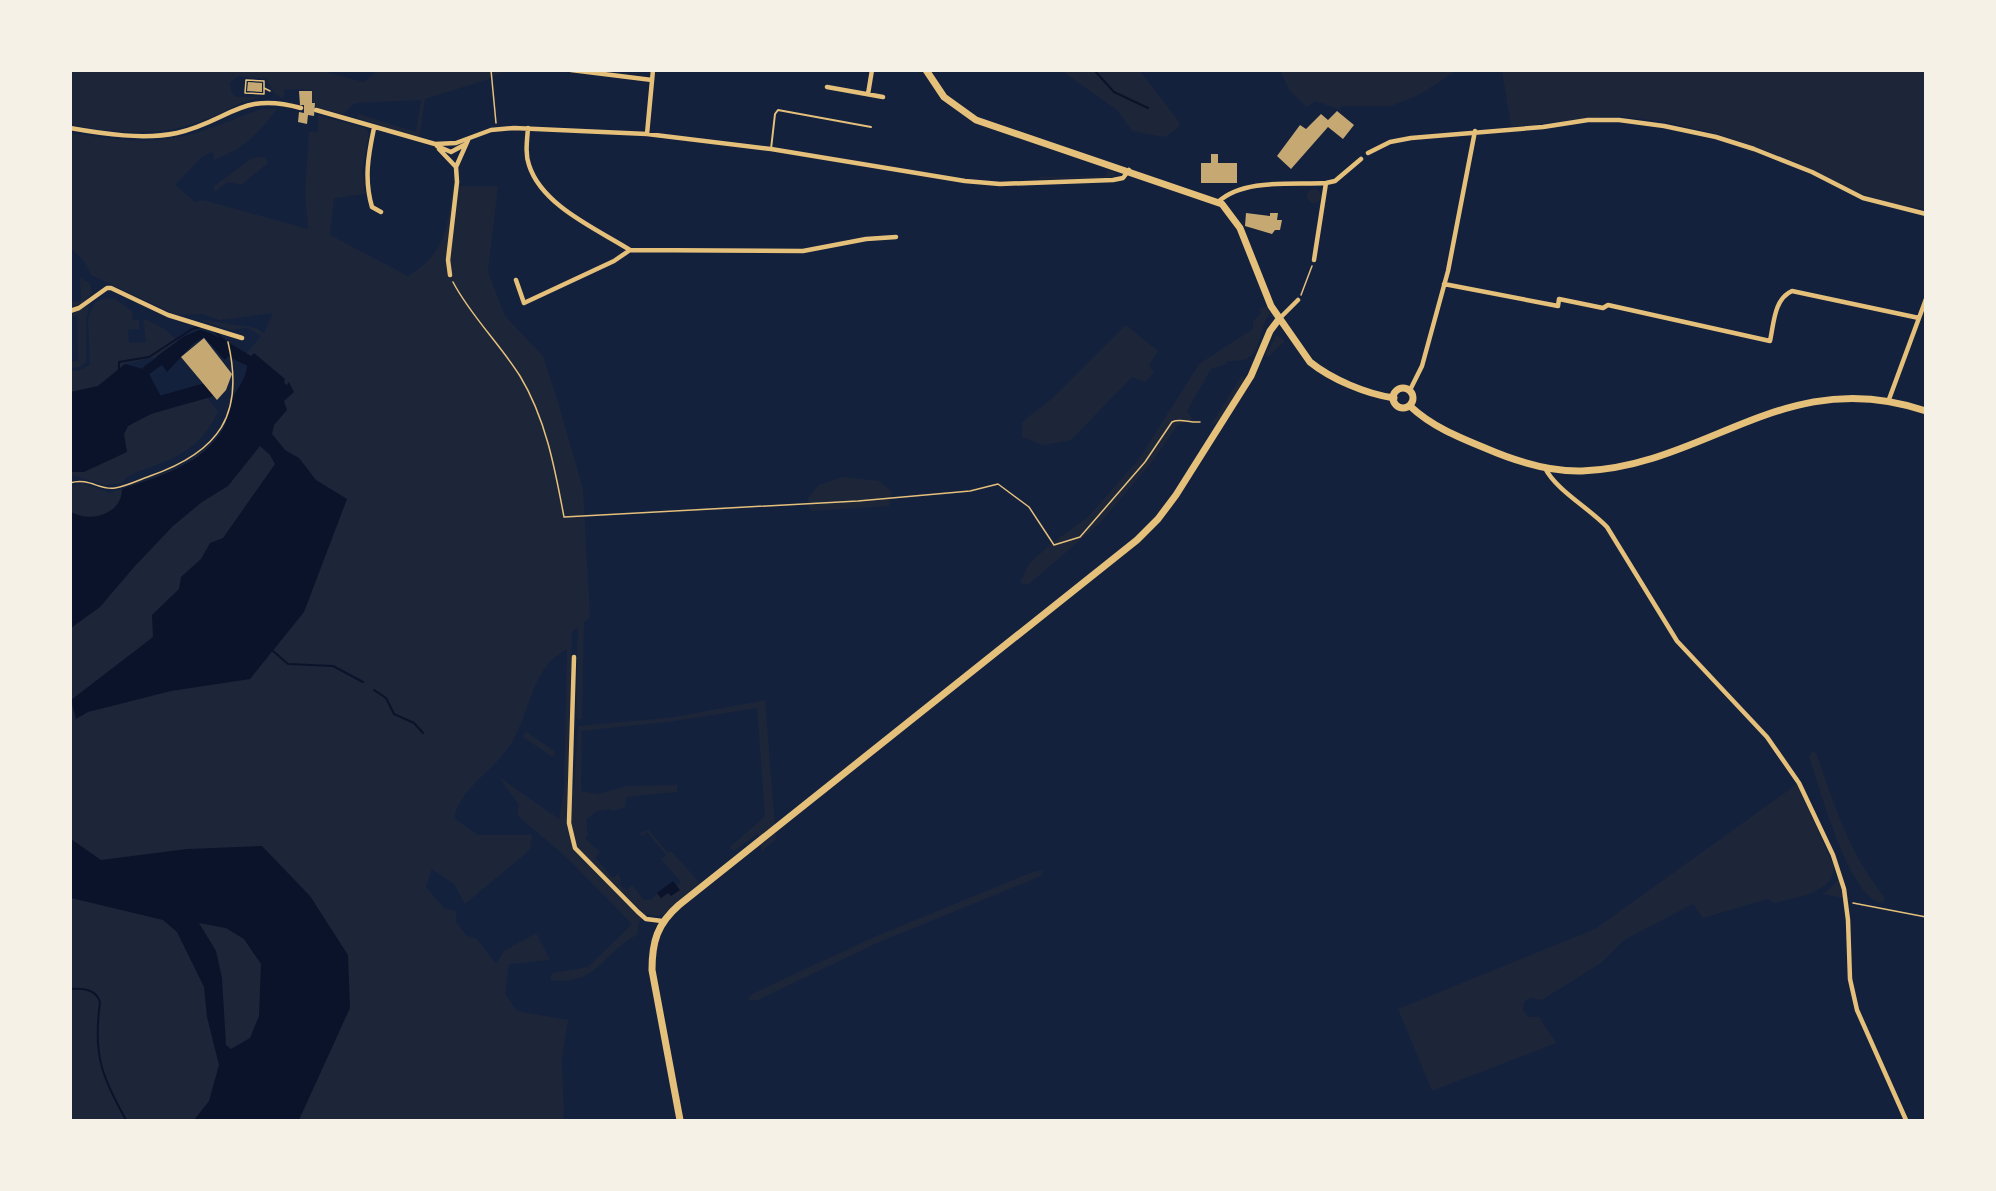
<svg xmlns="http://www.w3.org/2000/svg" width="1996" height="1191" font-family="'Times New Roman',serif">
<style>
.green{fill:#1d2539}
.water{fill:#0b132b;fill-rule:evenodd}
.lines{fill:none;stroke-linecap:round;stroke-linejoin:round}
.stream{stroke:#0b132b;stroke-width:2}
.canal{stroke:#0b132b;stroke-width:9}
.river{stroke:#0b132b;stroke-width:15}
.building{fill:#c6a872}
.path{stroke:#e5c07b;stroke-width:1.5}
.service{stroke:#e5c07b;stroke-width:2}
.minor{stroke:#e5c07b;stroke-width:4.5}
.secondary{stroke:#e5c07b;stroke-width:7}
</style>
<rect width="100%" height="100%" fill="#14213d"/>
<path class="green" d="M318,70L364,82L377,71H505L486,80L425,99L419,138L357,118L359,114L416,132L421,100L355,103L343,114L316,108V103L312,102V90L285,89L283,99L274,93L266,79L238,76L230,83L232,94L236,97H261C240,101 223,113 202,121C161,137 114,133 71,125L70,71Z
M1062,71H1140L1180,123L1177,129L1165,137L1132,131L1118,111Z
M1280,71H1456L1419,95L1391,106H1343L1338,109L1315,101L1307,107L1290,91Z
M1502,71H1925V210C1906,205 1887,203 1868,196C1849,190 1832,179 1814,171C1754,143 1691,123 1625,117C1587,114 1550,126 1511,126Z
M262,109H277C257,135 245,148 214,160L213,152L203,156L175,185L195,202L203,200L308,229L305,192L309,132H318V115L365,128L369,133L362,171L365,194L334,198L330,235L408,276C447,252 447,227 453,186H498L488,272L505,316L543,356L558,402L583,489L590,617L584,622L582,718L579,721L576,717L578,627L572,632L568,789L574,790L578,726L675,717L765,700L776,839L762,851L758,833L734,851L729,848L765,816L757,708L675,721L582,731L581,791L599,794L626,786L677,785V792L626,797L625,807L612,811L611,809L597,811L586,820L588,835L585,838L600,852L595,857L613,878L618,874L621,879L620,885L626,890L632,885L644,900L652,899L657,893L661,898L668,892L671,896L679,890L677,886L681,882L661,859L666,855L647,832L642,836L640,833L649,830L668,853L671,851L700,883L663,915L657,916L647,914L639,922L637,935C602,952 598,987 550,980L552,973L588,967L632,924L566,857L517,815L519,805L499,777L559,819L564,789L567,649C531,667 531,711 512,742C496,770 462,785 454,818L478,835H532L530,850L465,904L454,884L432,869L426,887L445,909L456,911V922L466,935L477,939L496,964L504,951L536,933L550,960L509,964L505,994L517,1011L568,1020L562,1058L564,1120H71V486L82,483L110,493L186,465L218,437L229,415L232,398L237,394L248,368L242,364L247,353L261,336L248,328L231,330L196,319L256,328L264,333L273,313L220,320L201,314L176,315L91,275L84,261L71,248V133C101,137 140,145 174,138C205,133 233,118 262,109Z
M258,157H265L268,163L241,185L228,182L214,192V186L251,159Z
M1107,170L1115,173L1114,177L1039,179V177L1106,176Z
M1307 196a7 7 0 1 1 14 0a7 7 0 1 1-14 0Z
M80,278L90,283L92,293L82,303L71,308L70,302L81,301Z
M105,298L115,299L132,311L133,320H139V329L128,330L129,343L146,342L143,318L165,329L178,342L156,357L125,364L98,386L71,392L70,371H77L90,365L88,319L95,302Z
M90,305L86,318V362L80,367L71,368V362L78,361L77,316H71V313Z
M1266,307L1270,313C1253,337 1268,363 1227,361L1226,364L1211,369L1187,411L1193,419L1177,426L1151,463L1101,522L1028,585L1020,583L1029,564L1048,546L1088,517L1139,459L1199,364L1253,329V321L1261,314L1259,309Z
M1126,325L1158,351L1149,365L1154,373L1145,382L1132,377L1071,440L1043,445L1022,437V422L1054,397Z
M1276,335L1285,341L1268,357L1265,354L1267,350H1269Z
M1242,375L1244,380L1218,422L1211,425Z
M205,395L218,411C205,442 181,457 151,467C140,471 129,473 122,483L106,485L71,475L70,472H84L124,434L128,426L166,406Z
M842,477L879,481L892,492L889,506L810,511L808,498L819,485Z
M527,732L554,751L555,755L551,756L523,737L524,733Z
M1812,752L1816,753C1836,809 1848,851 1885,898L1883,904C1848,897 1821,790 1809,757Z
M1797,784L1834,867C1832,894 1796,897 1774,903L1768,899L1703,918L1693,904L1624,940L1601,963L1542,1000L1531,998L1524,1002L1523,1010L1528,1017H1539L1556,1043L1432,1091L1398,1009L1595,929Z
M1035,871H1043L1041,876L877,943L758,1000H748L752,994L874,937Z
M1839,880L1843,898L1823,894Z"/>
<path class="water" d="M199,330C209,330 240,349 251,356L254,353L285,379L284,383L287,385L289,382L294,392L284,401L287,410L274,425L272,434L285,450L299,458L316,480L347,499L304,612L250,679L171,691L88,712L76,719L71,700L153,637L152,615L179,589L181,577L201,559L210,543L223,538L275,464L270,455L260,446L228,486L202,502L173,526L135,566L100,607L71,628V512C89,523 122,515 122,489C159,476 201,466 223,429C228,420 227,408 232,399C237,389 246,379 247,366L228,356L225,360L204,337L193,344L167,372L156,357L183,337Z
M125,364L147,370L166,406L128,426L124,434L127,452L84,472H71V392L98,386Z
M71,839L101,860L187,849L262,846L310,896L348,955L350,1008L299,1120H194L209,1101L219,1065L207,1017L204,987L177,932L163,920L71,898ZM199,923L226,928L244,939L261,964L259,1016L250,1038L231,1049L226,1045L222,978L216,951Z
M673,881L680,890L671,896L668,893L661,898L657,893Z"/>
<g class="lines">
<path class="stream" d="M1094,70L1114,92L1148,108
M214,331L225,341
M119,369V362L149,357L192,329L200,327
M273,651L288,664L333,666L363,682
M374,690L386,698L394,714L414,723L423,733
M70,989C83,988 96,989 100,1002C93,1055 101,1074 126,1120"/>
<path class="canal" d="M147,370L168,355"/>
<path class="river" d="M144,408L208,390"/>
</g>
<path class="building" d="M248,82L262,83V92L247,91Z
M299,91H312V103H315L314,116L308,115L307,124L298,122L299,112L304,113V105H300Z
M1337,111L1354,125L1343,139L1328,127L1291,169L1277,156L1300,125L1306,129L1321,114L1328,120Z
M1211,154H1218V163H1237V183H1201V163H1211Z
M1246,213L1270,216V213H1278L1277,220H1282L1280,230H1275L1272,234L1245,226Z
M204,338L232,374L226,390L217,400L181,357Z"/>
<g class="lines">
<path class="path" d="M491,70L496,123
M264,88V94L245,93L246,80L264,81V88L270,91
M453,282C470,315 500,344 520,376C546,419 555,469 564,517L858,501L970,491L998,484L1029,507L1054,545L1080,537L1145,462L1172,422C1180,418 1190,423 1200,422
M1301,295L1312,266
M70,483C89,477 100,491 115,488C127,486 139,480 150,476C219,452 245,415 228,342
M1853,903L1926,917"/>
<path class="service" d="M771,149L775,114L778,110L871,127"/>
<path class="minor" d="M571,70L652,80
M827,87L883,97
M868,94L872,70
M316,110L435,144L456,143L491,130L514,128L647,134L771,149L965,181L1000,184L1113,180L1123,178L1129,170
M70,128C104,134 144,140 177,133C230,121 240,91 301,108
M374,128C368,156 364,180 372,207L381,212
M528,128C527,141 525,154 529,165C542,206 597,229 630,250
M647,134L653,70
M437,146L451,152L464,145
M439,149L456,167
M1368,153L1390,142L1411,138L1543,127L1588,120H1619L1664,126L1716,137L1754,149L1812,172L1863,198L1926,214
M1218,202C1244,178 1294,185 1326,183L1335,181L1361,159
M1314,260L1326,183
M450,275L448,260L457,182L456,167L468,140
M516,280L524,303L614,261L630,250L803,251L866,239L896,237
M1444,284L1558,306L1559,299L1603,308L1608,305L1770,341C1774,323 1774,299 1792,291L1919,318
M70,311L79,308L107,288H111L168,315L242,338
M1279,319L1298,300
M1410,390L1422,366L1448,271L1475,131
M1888,402L1926,299
M1545,468C1556,490 1589,508 1607,527L1677,641L1767,737L1799,783L1833,855L1844,889L1848,920L1850,979L1857,1010L1906,1120
M574,657L569,823L575,848L638,912L646,919L662,921"/>
<path class="secondary" d="M926,70L944,97L976,120L1222,204L1240,228L1271,306L1310,362C1331,379 1366,394 1394,398
M1393 398a10 10 0 1 1 20 0a10 10 0 1 1-20 0Z
M1410,406C1431,426 1458,437 1485,448C1515,461 1548,472 1582,471C1708,466 1786,363 1926,411
M680,1120L652,970C652,942 657,924 679,905L1137,540L1158,519L1176,495L1251,376L1270,331L1279,319"/>
</g>
<rect width="1996" height="1191" fill="none" stroke="#f6f1e7" stroke-width="144"/>
</svg>
